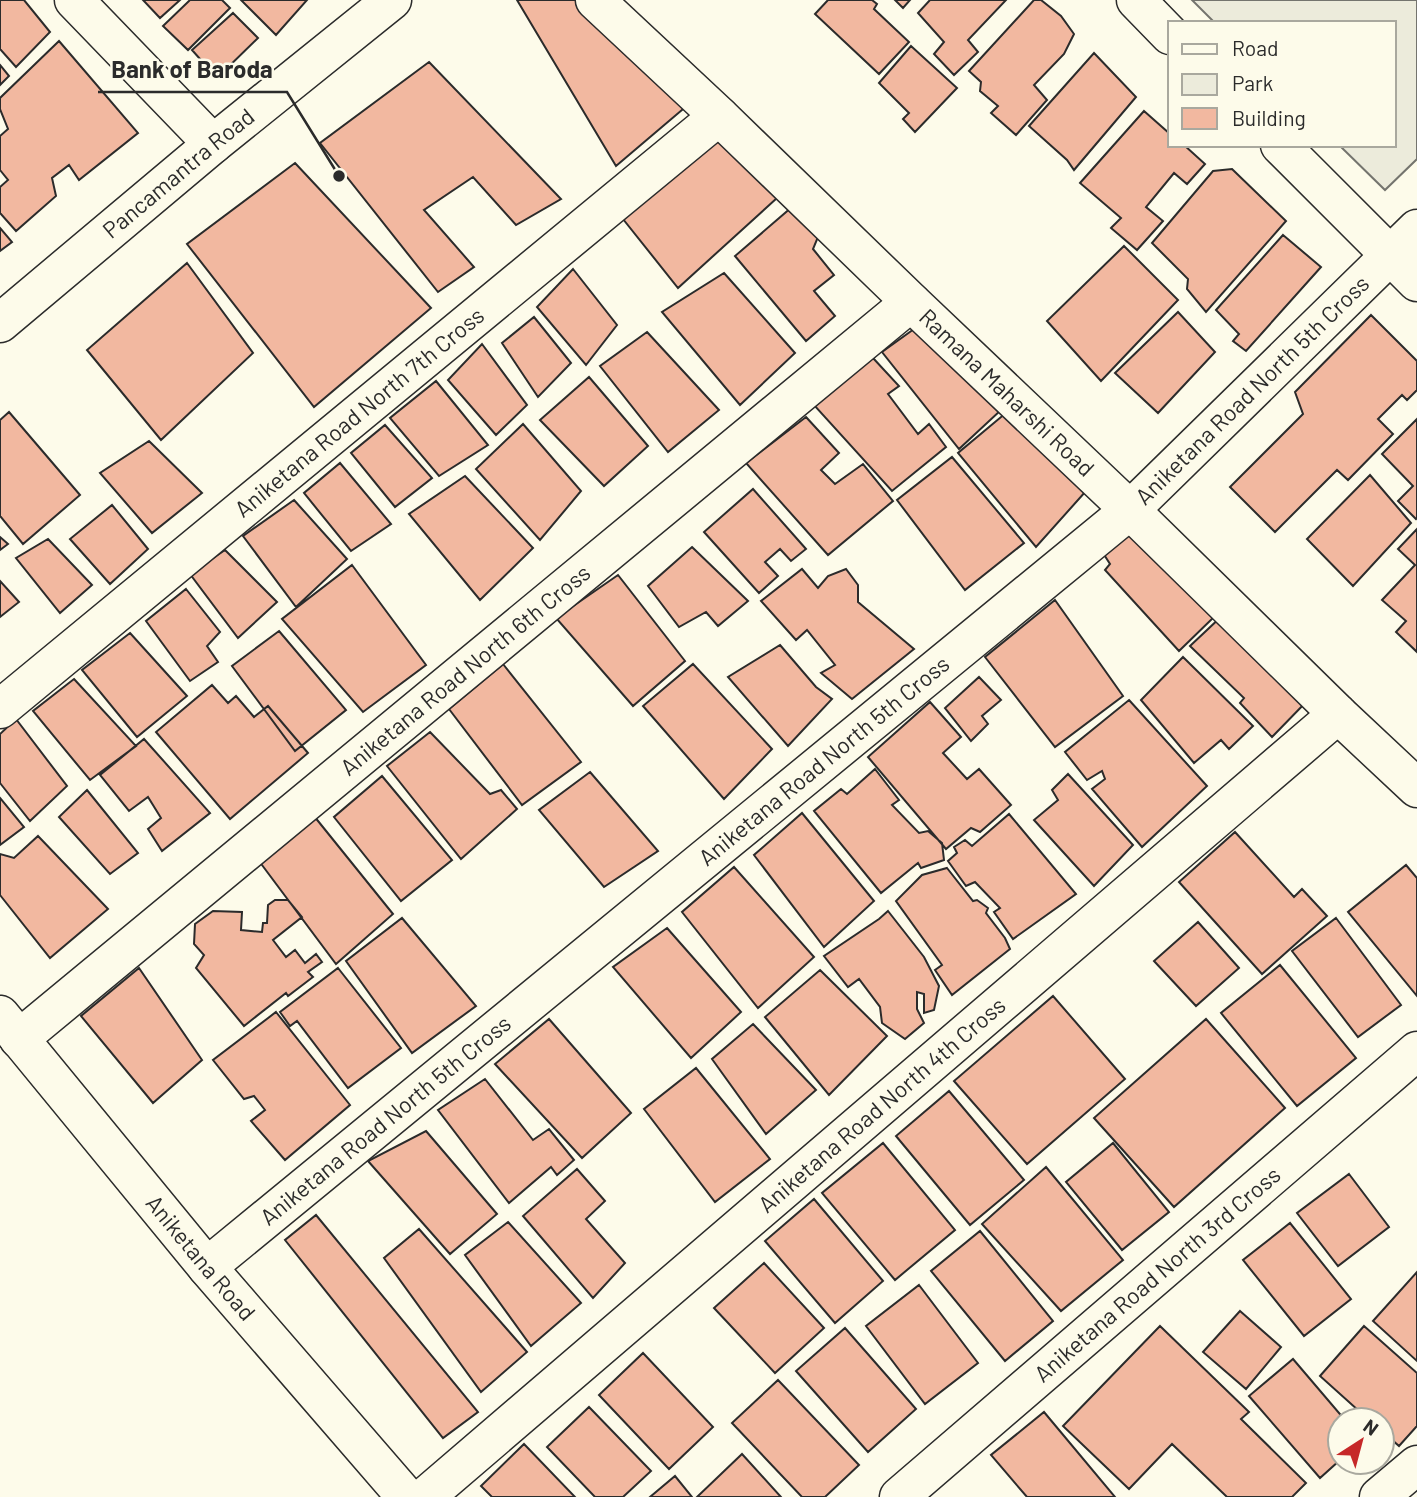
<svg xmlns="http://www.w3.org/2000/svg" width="1417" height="1497" font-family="Barlow,sans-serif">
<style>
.green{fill:#ecebdb;stroke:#74746e;stroke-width:2}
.building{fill:#f2b8a0;stroke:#2b2b2b;stroke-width:2}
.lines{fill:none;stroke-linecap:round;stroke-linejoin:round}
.minor-casing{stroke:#2b2b2b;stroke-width:41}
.minor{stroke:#fdfbea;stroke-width:38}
.labels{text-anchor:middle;stroke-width:5;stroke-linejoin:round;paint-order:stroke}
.street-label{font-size:23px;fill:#2b2b2b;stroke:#fdfbea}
.leader{fill:none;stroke:#2b2b2b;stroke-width:2.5}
.callout-dot{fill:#2b2b2b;stroke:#fdfbea;stroke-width:2.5}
.callout-label{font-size:24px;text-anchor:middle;font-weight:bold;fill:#2b2b2b;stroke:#fdfbea;stroke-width:5;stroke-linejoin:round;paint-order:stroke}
</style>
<rect width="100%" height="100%" fill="#fdfbea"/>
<path class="green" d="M1192,0H1417V159L1385,190L1339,145H1394V23H1215Z"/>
<path class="building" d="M0,0H24L50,32L16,67L0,49Z
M143,0H180L160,18Z
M190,0H222L230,8L188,50L163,26Z
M241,0H307L276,35Z
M517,0H579L689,104L616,166Z
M828,0H872L877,4L874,9L909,42L879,74L815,14Z
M895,0H910L903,8Z
M930,0H1006L968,40L978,52L954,75L934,54L944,42L918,13Z
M1034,0H1041L1061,16L1074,34L1064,54L1034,85L1047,100L1016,135L991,113L998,106L980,91L981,82L969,71Z
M233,13L258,38L217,78L192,50Z
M59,41L138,133L79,180L69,165L52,178L56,196L16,231L0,213V187L8,180L0,170V136L8,129L0,109V98Z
M911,46L957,88L915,132L903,119L909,113L879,83Z
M1094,53L1136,97L1074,170L1067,160L1029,126Z
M429,62L561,199L516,225L473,177L424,210L474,267L438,292L320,143Z
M0,65L9,76L0,85Z
M1144,111L1170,134V145H1184L1205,164L1187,184L1174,173L1146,207L1163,221L1137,250L1111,228L1121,218L1080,183Z
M715,137L777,198L678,288L619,214Z
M295,163L431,308L314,407L187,244Z
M1232,169L1286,221L1206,312L1187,289L1188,279L1152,243L1213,171Z
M792,207L818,237L813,249L834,275L814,291L835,316L806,341L735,256Z
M0,228L12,242L0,251Z
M1283,235L1321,267L1246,351L1233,341L1239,334L1216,310Z
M1124,246L1178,300L1101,381L1047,321Z
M187,263L253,353L161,440L87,350Z
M573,269L617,325L586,365L537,307Z
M724,273L795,353L740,405L662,312Z
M1178,312L1215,352L1158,413L1115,373Z
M1371,315L1417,361V390L1407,400L1402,395L1378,419L1393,434L1348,480L1337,470L1275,532L1230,487L1303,414L1295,392Z
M534,317L571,363L538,397L502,343Z
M921,324L1001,410L959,449L882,352Z
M647,332L719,410L668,452L600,366Z
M482,344L527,405L496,435L448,380Z
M873,358L899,386L888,394L918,434L929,424L946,447L892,491L813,404Z
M589,377L648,446L604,486L540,420Z
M436,381L488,445L439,476L390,418Z
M9,412L80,495L23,544L0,516V420Z
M1007,412L1086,491L1036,547L958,453Z
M806,417L839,453L821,470L835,484L863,464L893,501L828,555L746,463Z
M1417,419V518L1416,519L1398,501L1413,486L1382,454Z
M523,424L581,491L540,540L476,469Z
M385,425L432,478L395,507L351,453Z
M149,441L202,493L152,533L100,473Z
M952,457L1024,543L965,590L897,500Z
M340,463L391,524L351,551L304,493Z
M1370,475L1411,523L1353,586L1307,539Z
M465,476L533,548L480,600L409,514Z
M753,489L806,549L791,561L780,549L765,562L778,576L759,593L704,532Z
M294,500L347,559L296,607L243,536Z
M112,505L148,549L110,584L70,539Z
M1128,525L1215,616L1179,651L1105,570L1110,564L1101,550Z
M1417,529V652L1396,632L1406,621L1382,600L1415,565L1398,549Z
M0,537L8,544L0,550Z
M48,539L92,585L60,613L16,558Z
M692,547L748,601L718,626L706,612L679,627L648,586Z
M225,550L277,602L238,638L190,574Z
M352,565L426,665L363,712L282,619Z
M802,569L818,588L828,576L846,569L858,585V602L914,649L852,699L821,673L835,665L807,630L796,640L761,601Z
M618,575L685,661L633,706L556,618Z
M0,581L19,602L0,617Z
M186,589L220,632L207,646L218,662L190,681L146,621Z
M1055,600L1123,696L1055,747L985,657Z
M1223,615L1310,698L1272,737L1240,703L1244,698L1190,646Z
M279,631L346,710L295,751L232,666Z
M130,633L187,696L137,737L82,670Z
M780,645L816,687L832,699L788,746L728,677Z
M1183,657L1253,726L1229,749L1221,740L1194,763L1141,700Z
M503,664L581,762L522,805L449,709Z
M693,664L772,749L724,799L643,706Z
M979,677L1001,700L982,716L988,724L971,741L945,708Z
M74,679L136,746L90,780L33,711Z
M212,685L228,703L236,696L254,717L268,706L308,753L230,819L156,732Z
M1129,700L1207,786L1142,847L1092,789L1105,779L1102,771L1087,780L1065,752Z
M930,702L961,737L943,753L967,779L979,769L1011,805L980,832L971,828L946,849L868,757Z
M16,719L67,786L30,821L0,783V734Z
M430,732L490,794L501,790L517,809L461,859L387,766Z
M144,739L210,813L162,851L148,829L161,818L148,797L129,811L100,775Z
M875,769L899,800L892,805L919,833L928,831L942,843L944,860L921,868L918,863L881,893L814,811L841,789L847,794Z
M590,772L658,851L604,887L539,810Z
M1068,774L1133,845L1094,886L1034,820L1058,800L1052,790Z
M382,776L452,860L401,901L334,817Z
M87,790L138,853L110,874L59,817Z
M0,798L24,827L0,845Z
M802,813L874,901L824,947L754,855Z
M1009,814L1076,894L1013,939L994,912L1000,908L975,882L966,886L948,861L957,853L954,847L965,840L972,846Z
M314,816L393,914L336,964L259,861Z
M1235,832L1294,897L1302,889L1327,916L1262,974L1179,882Z
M38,836L108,909L50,958L0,895V854L14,858Z
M1406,865L1417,878V996L1348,912Z
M734,867L814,957L758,1008L682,912Z
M947,868L973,901L977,900L988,908L986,913L1005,938L1010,949L952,995L935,970L942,965L896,901L922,875Z
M275,900H288L302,917L273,940L286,957L295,950L305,963L316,954L322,962L308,972L313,977L288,996L286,993L244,1026L196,968L204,955L194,944L195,924L213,911L242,912L241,930L262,932L263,923H267L268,905Z
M888,911L924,957L939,986L934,1010L924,1013V994L917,992V1009L924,1023L905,1039L882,1023L880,1007L859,979L848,987L824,956L879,919Z
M402,918L476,1006L412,1053L346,961Z
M1336,918L1401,1005L1358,1037L1292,951Z
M1198,922L1239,968L1196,1006L1154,961Z
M667,928L741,1012L691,1058L613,967Z
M1280,965L1356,1058L1297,1106L1221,1013Z
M139,968L202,1060L153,1103L81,1016Z
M338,968L401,1048L348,1088L297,1021L290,1026L280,1012Z
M820,970L887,1036L829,1095L765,1017Z
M1053,996L1125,1079L1027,1164L954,1081Z
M276,1012L350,1105L285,1160L251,1121L265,1110L254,1096L244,1099L213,1060Z
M549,1019L631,1113L582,1158L495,1064Z
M1206,1019L1285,1108L1174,1207L1094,1118Z
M753,1024L816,1090L766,1134L712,1059Z
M696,1068L770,1159L715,1202L644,1109Z
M485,1079L533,1140L549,1129L574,1160L557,1175L551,1167L509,1203L438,1110Z
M949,1091L1024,1180L970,1225L896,1136Z
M426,1131L497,1214L450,1254L368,1161Z
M883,1143L955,1230L895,1280L822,1193Z
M1113,1143L1169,1212L1122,1250L1066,1182Z
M1046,1167L1123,1260L1061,1311L982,1224Z
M577,1169L605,1201L586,1219L625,1263L593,1298L523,1216Z
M1349,1174L1389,1227L1338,1266L1297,1213Z
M814,1199L883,1281L835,1323L765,1241Z
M316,1215L478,1412L443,1438L285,1240Z
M508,1222L581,1303L531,1346L465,1255Z
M1290,1223L1351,1299L1304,1336L1243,1260Z
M419,1229L527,1352L481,1392L384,1258Z
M980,1231L1053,1321L1005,1361L931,1271Z
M764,1263L824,1328L775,1373L714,1308Z
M1417,1272V1361L1373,1321Z
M919,1285L978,1363L925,1404L866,1326Z
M1240,1311L1281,1347L1246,1389L1203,1352Z
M1160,1326L1249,1412L1241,1419L1306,1483L1292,1497H1227L1172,1444L1129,1489L1063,1426Z
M1364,1326L1417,1373V1426L1399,1446L1382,1431V1420H1369L1320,1376Z
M845,1328L916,1409L868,1452L796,1371Z
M643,1353L713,1427L669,1469L599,1395Z
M1293,1359L1345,1420H1340V1460L1320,1478L1249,1396Z
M778,1380L859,1465L825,1497H802L732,1423Z
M589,1407L651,1471L623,1497H595L547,1447Z
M1044,1412L1115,1497H1027L991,1455Z
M524,1444L575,1497H492L481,1486Z
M742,1454L781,1497H697Z
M675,1476L692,1497H650Z"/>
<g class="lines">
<g class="minor-casing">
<g id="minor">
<path d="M74,0L213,144"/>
<path id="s1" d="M595,0L719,116L911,302L1130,510L1338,714L1417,788"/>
<path d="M1136,0L1170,35"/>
<path d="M1280,145L1417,282"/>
<path id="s2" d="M0,323L213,144L392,0"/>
<path id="s3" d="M0,709L719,116"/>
<path id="s4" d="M0,1015L207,1267L406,1497"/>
<path id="s5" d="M19,1039L911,302"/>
<path id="s6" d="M207,1267L1130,510L1417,229"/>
<path id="s7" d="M425,1497L1338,714"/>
<path id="s8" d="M899,1497L1417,1051"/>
<path d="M1379,1497L1417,1465"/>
</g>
</g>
<use href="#minor" class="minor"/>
</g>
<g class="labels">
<g class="street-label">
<text dy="8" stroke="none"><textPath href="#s2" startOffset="233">Pancamantra Road</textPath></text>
<text dy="8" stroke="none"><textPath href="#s6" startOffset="1365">Aniketana Road North 5th Cross</textPath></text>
<text dy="8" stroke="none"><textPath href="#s1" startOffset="569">Ramana Maharshi Road</textPath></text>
<text dy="8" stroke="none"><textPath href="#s3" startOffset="466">Aniketana Road North 7th Cross</textPath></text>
<text dy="8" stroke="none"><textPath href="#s5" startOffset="579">Aniketana Road North 6th Cross</textPath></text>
<text dy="8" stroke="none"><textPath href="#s6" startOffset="798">Aniketana Road North 5th Cross</textPath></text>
<text dy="8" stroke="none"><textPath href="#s7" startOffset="602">Aniketana Road North 4th Cross</textPath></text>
<text dy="8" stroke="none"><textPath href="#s6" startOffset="231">Aniketana Road North 5th Cross</textPath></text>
<text dy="8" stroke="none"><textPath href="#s4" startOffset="315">Aniketana Road</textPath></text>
<text dy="8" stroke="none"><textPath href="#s8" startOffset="341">Aniketana Road North 3rd Cross</textPath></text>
</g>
</g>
<path class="leader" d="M339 176L287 92H98"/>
<circle class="callout-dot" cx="339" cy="176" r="7"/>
<g class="callout-label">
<text x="192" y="78">Bank of Baroda</text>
</g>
<rect x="1168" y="21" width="228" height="126" fill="#fdfbea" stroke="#a9a89e" stroke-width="2"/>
<rect x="1182" y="44" width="35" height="10" fill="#fdfbea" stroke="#a9a89e" stroke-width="2"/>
<text x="1232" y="56" font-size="21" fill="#2b2b2b">Road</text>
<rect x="1182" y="74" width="35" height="21" fill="#ecebdb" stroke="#a9a89e" stroke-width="2"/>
<text x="1232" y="91" font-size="21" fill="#2b2b2b">Park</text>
<rect x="1182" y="108" width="35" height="21" fill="#f2b8a0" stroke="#a9a89e" stroke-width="2"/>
<text x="1232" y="126" font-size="21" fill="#2b2b2b">Building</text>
<g transform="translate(1361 1441) rotate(36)"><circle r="33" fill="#fdfbea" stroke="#a9a89e" stroke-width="2"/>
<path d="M0-5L12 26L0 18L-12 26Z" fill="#c62828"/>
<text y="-10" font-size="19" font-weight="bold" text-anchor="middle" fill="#2b2b2b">N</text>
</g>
</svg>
